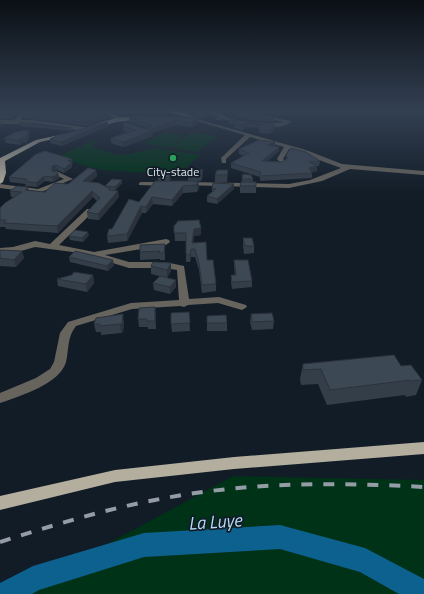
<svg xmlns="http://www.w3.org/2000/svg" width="424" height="594" font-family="'Titillium Web',sans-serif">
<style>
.green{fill:#003218}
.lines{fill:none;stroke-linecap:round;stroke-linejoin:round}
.river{fill:#0d618f;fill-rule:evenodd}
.minor{fill:#67645d;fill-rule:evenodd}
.major{fill:#b4ae9f;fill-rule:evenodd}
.rail{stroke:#949ca5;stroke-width:4;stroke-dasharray:11 11;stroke-linecap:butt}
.wall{fill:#343e49}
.shaded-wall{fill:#2b323c}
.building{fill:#3d4855;stroke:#2b323c}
.leisure-dot{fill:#2e9e5b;stroke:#121c27;stroke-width:1.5}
.labels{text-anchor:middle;stroke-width:3.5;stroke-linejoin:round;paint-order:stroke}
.far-poi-label{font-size:12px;fill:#e1e8f0;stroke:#121c27}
.near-water-label{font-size:18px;font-style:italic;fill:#b6dbf6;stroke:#121c27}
</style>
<rect width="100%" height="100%" fill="#121c27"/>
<path class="green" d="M165,132L181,135L179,137L182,138L168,148L144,143Z
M193,132L218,136L197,152L170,147Z
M95,140L96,143L91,146L115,155L130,154L154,148L201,155L177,175L103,170L85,166L58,156Z
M233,476L424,480V594H15Z"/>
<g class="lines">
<path class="river" d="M280,525L365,548L424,579V594H399L360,572L280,549L144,557L39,590L32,594H0V583L33,566L144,533Z"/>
<path class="minor" d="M18,111H24L25,115L20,120H32L84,127L87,129L84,131L32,124H0V120H14L19,115Z
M87,111L109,112L125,119L122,121L108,116L85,114L84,113Z
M203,111C213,111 220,114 227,117C239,122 273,125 284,122L225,111H238L292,121C278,134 240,123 223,119L217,120L216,119L219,117Z
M190,117L306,150L342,164L424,171V175L350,169L322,181L289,188L183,185V183L185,182L289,184L310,180L341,168L289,149L283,159L286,162L281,163L277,159L284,147L250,137L226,159V163H222L221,158L245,135L190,119Z
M56,171L73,179L39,193L0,188V184L38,189L64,179L54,174V172Z
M141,182H165L169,184L165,186L139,185V183Z
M87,209H93L94,211L59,245L94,252L166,239L169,240L170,242L166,245L105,255L129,262H165L184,266L189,299L219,297L246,305L247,307L242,310L218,303L188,305L184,307L180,306L132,309L76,326C67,337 69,349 66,362C60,384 20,396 0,403V393L36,378L50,369L54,362L60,333L68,322L131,303L179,300L177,270L165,268H129L80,253L35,247L14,253L0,254V248L13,247L35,241L50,244Z"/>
<path class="major" d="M163,111C173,111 188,111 195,118L192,120L188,117Z
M141,116L143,117V119L116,122L76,134L40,142L5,161L6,173L3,182L0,184V158L36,140L73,132L115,118Z
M424,442V454L234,469L115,482L0,510V496L115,470L234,457Z"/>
<path class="rail" d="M0,542C51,526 102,510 155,500C244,482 334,482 424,487"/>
</g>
<path class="wall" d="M0,111H17V115L13,118L0,119Z
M26,111H85L84,112L110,118L86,126L24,118L23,115Z
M111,111H121L117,114Z
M134,111H171V114H134Z
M180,111H208V115L203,119L188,115L184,112Z
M234,115L274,119V122L256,121L234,117Z
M129,117L198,118V123L192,127L176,125L152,133L153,136L123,147L111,143V138L128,132L123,131V126L145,129L147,128L129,122Z
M230,118L259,124H275V128L270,134L259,133V128L246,127L242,130L234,128V124H229V120Z
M108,122V126L62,146L50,143V139Z
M19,123L71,128V131L20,126Z
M30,136L26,143L24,142L20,145L6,143L4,138Z
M275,146L279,147V151L267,161L282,162L286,159V155L320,161L319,166H317V171L312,172V178L260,181V177L231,168V163L244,156L239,154V149Z
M36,154L73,164H72V167L64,173L57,170L53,171L58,173L59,178L53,182L45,181L37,187L26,186L25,184L10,182L9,177Z
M96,170L97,176L90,182L105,186L122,180V183L115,191H118L119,197L99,220L88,219L87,212L97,201L93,197L58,233L6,229L5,227H0V208L14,197H11L10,191L28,187L29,190L45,192L68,184Z
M203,170V176L201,181H188V175Z
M228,170L227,182H215V175Z
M171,174V177L170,181H198L199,188L197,192L183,193L172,206L153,204L146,213H142L127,241L108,243L107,236L112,229L139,202L158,181V177Z
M242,179H253V182H242Z
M234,184V189L217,204L207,202V196L212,192V188Z
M240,186H256V193H240Z
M174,226L201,235L194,236L193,242L207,260L216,284V291L202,293L199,270L195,257H191L190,262H186V241H175Z
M89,235L83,242L70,240L69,236Z
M243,238L254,246V253L244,254L243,246Z
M140,245L165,252V260H160V259L140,260Z
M0,250L22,251L24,258L16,267L0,266Z
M69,257L114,265L108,271L70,262Z
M234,260L252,281V287L232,289L231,282V275H235L234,266Z
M151,266L171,271L167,278L151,274Z
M93,275L94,283L87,292L58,286L57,279Z
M176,280V287L170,294L154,290L153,283Z
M189,312L190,331L172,332L171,324Z
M251,314L274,321L273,329L252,330L250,322Z
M156,315V329H148V327H139L138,319Z
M207,316L227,323V331H207Z
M124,322L123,332L121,333L101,335V332H96L94,324Z
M303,364L401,366L422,380L416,395L406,397L405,395L327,405L318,384L301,385L300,379Z"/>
<path class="shaded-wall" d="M17,111V115L13,118V115Z
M208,111V115L203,119V116Z
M109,115L110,118L86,126L85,122Z
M198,118V123L192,127V123Z
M176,120V125L152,133L153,136L123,147L122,142L148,130Z
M2,122L3,126L0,127V123Z
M108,122V126L62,146L61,142Z
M246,123V127L242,130V126Z
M275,124V128L270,134V130Z
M29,131L30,136L26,143L25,138Z
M23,138L24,142L20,145L18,140Z
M275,142V147L268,145Z
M279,147V151L262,166V161Z
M72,159L73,164H72V167L64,173V169L68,161Z
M56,165L57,170L53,171V175L52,166Z
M317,166V171L309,173V168Z
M96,170L97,176L84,187L83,181Z
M203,170V176L201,181V175Z
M58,173L59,178L53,182L52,177Z
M171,174V177L170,181L169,178Z
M44,176L45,181L37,187L36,183Z
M122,180V183L115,191V187Z
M198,181L199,188L197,192V185Z
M234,184V189L217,204V199Z
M183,186V193L172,206V200Z
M92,191L93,197L58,233L57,226Z
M118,191L119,197L99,220L98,214Z
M152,197L153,204L146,213V207Z
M141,206L142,213L127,241V234Z
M201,228V235L194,236L192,250V243L194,229Z
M88,232L89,235L83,242L82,238Z
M191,249V257L190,262V255Z
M22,251L24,258L16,267L14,260Z
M113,260L114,265L108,271L107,266Z
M171,263V271L167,278V270Z
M93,275L94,283L87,292L86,284Z
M176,280V287L170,294V287Z
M155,307L156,315V329L155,321Z
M123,314L124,322L123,332L121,333L120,324Z"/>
<path class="building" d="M0,111H16L13,115H0Z
M26,111H84V112L109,115L85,122L23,115Z
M188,111H208L203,116Z
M236,112L274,119L256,118L234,115Z
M129,117H192L198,118L192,123L176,120L148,130L152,131L122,142L111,138L136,130L123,126L125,122L145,129L152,127L151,125Z
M230,118L259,124H275L270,130L259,129L261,124L246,123L242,126L234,124L238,121L229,120Z
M108,122L61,142L50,139L59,135Z
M19,123H31L71,128Z
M25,130L29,131L25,138H23L18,140L4,138L16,132Z
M259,140L275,142L268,145L279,147L262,161L282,162L288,158L286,155L291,148L306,152L320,161L309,162L317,166L309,168L312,173L260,176L261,172L231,163L249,153L239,149Z
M45,151L72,159L68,161L72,162L64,169L56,165L52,166V171L58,173L55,176L52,177L44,176L36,183L25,181L27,179L9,177L36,154Z
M88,168L96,170L83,181L99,183L110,189L109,190L118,191L98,214L87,212L100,198L92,191L57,226L4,223L6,220H0V208L5,203L22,192L10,191L17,186L28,187L25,190L45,192L55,183L68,184Z
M190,169L203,170L201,175H188Z
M217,170H228L227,175H215Z
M160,173L171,174L169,178L158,177Z
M243,174L251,175L253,179H242Z
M112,179L122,180L115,187L105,186Z
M155,181H198L197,185L183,186L172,200L152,197L146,207L141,206L127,234L107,236L109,229H112L129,199L139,202Z
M241,182H256V186H240Z
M213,183L234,184L217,199L207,196L216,189L212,188Z
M199,220L201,228L194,229L192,243L206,242L207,260H213L216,284L202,285L199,263L195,249H191L190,255L186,254V233H174V226L178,221Z
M75,230L88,232L82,238L69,236Z
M243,238H252L254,246H245Z
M165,244L164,253H159L160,251L140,252V245Z
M0,250L22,251L14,260L0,258Z
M75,251L113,260L107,266L69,257Z
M234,260H248L252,281L232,282L231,275H236Z
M153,262L171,263L167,270L151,266Z
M74,272L93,275L86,284L57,279L72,275Z
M160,276L176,280L170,287L153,283Z
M155,307V321H147V319H138L139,308Z
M189,312L190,323L171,324V313Z
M272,313L274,321L252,322L251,314Z
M123,314L122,324H120L100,326V324H94L96,318Z
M226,315L227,323H207V316Z
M394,355L401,366L411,365L422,380L411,381L410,380L330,390L321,369L303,370V364Z"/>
<linearGradient id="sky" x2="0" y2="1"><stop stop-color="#0a0f15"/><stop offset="0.57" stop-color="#334052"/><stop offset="1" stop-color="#334052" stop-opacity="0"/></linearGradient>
<rect width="424" height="194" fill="url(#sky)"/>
<circle class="leisure-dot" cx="173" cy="158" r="4"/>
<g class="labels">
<g class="far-poi-label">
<text x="173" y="176">City-stade</text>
</g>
<g class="near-water-label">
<text transform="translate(215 522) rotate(-4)" y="6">La Luye</text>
</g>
</g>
</svg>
